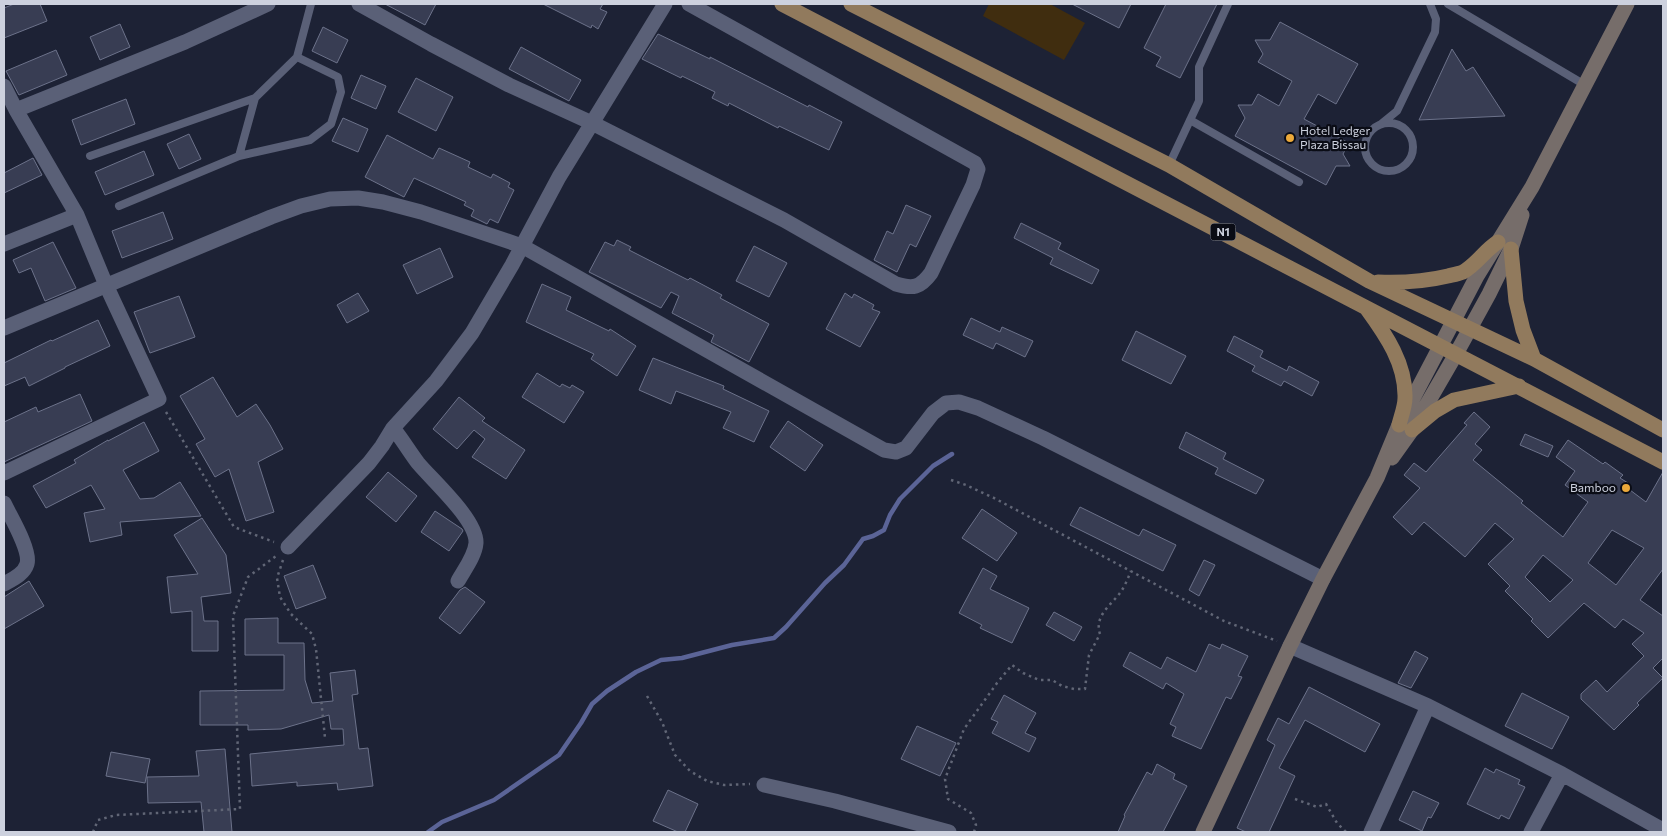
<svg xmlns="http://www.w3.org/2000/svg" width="1667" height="836" font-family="Commissioner,sans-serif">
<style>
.green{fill:#402d0f}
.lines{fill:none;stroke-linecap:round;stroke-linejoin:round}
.stream{stroke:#5b6497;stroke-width:4.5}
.building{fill:#383d53;stroke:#6c728a;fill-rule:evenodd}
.path{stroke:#616676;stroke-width:2.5;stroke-dasharray:2.5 4;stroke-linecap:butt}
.lane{stroke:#5a6077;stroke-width:8}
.street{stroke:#5a6077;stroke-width:15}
.secondary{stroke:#766d6a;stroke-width:15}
.primary{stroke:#917a5d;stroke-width:15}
.poi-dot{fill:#eca93a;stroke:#0a0c15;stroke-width:2}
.labels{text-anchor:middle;stroke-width:4.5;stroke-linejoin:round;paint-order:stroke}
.shield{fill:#0a0c15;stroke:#9296a2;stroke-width:1}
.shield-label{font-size:11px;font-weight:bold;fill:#cdd1de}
.poi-label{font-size:12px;fill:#cdd1de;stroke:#0a0c15;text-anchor:start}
</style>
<rect width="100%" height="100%" fill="#1d2235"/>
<path class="green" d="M989,4H1050L1085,23L1064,60L983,16Z"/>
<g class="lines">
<path class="stream" d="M428,832L442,822L494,800L559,755L581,723L592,704L607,691L636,672L661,660L682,658L732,645L774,638L786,627L825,583L844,565L863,539L873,536L884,530L890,515L900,499L933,466L952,454"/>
</g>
<path class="building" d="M14,4H40L47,21L4,38V8Z
M385,4H436L425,25Z
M543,4H603L600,9L607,12L598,29L592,25L591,28Z
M1072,4H1131L1119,28Z
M1166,4H1217L1180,78L1156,66L1161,57L1144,48Z
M1280,22L1358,64L1336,104L1318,94L1304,119L1349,143L1343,154L1350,166H1336L1326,185L1235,136L1245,118L1238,105H1252L1258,94L1279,106L1292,81L1258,62L1263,54L1255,40H1270Z
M120,24L130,47L100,60L90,37Z
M323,27L348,40L337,63L312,51Z
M658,34L710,59V57L808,107L809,105L842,122L829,150L779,126L778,128L729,103L728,106L712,98L715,92L682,76L681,78L642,59Z
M521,47L581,80L569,101L509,69Z
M1452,49L1466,71L1473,67L1505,116L1419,120Z
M56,50L67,75L19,95L6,71Z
M361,75L386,86L376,109L351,98Z
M416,78L453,97L436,131L398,112Z
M126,99L135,124L81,145L72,120Z
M343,118L368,129L358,152L332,141Z
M189,134L201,159L179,169L167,144Z
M387,135L433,159L439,148L470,162L468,167L491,178L493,174L510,183L508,187L514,190L498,223L490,219L487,224L471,216L474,210L464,205L466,202L414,178L404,197L365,177Z
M144,151L154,175L105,195L95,172Z
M33,158L42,175L4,193V173Z
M906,205L931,216L916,247L910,244L897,272L874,260L887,231L893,234Z
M163,212L173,239L122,258L112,231Z
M1021,223L1061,243L1058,249L1099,270L1092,284L1050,264L1053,258L1014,238Z
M617,240L631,247L629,250L688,280L690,278L722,295L720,298L769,324L749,362L711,342L714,335L672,313L679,296L671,292L661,308L589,272L605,242L614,246Z
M53,242L76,288L45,301L31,268L19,273L13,260Z
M754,246L787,263L769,297L736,281Z
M440,248L453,277L417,294L403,265Z
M542,284L571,297L566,310L609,331L610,329L636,346L617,376L591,359L594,354L526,322Z
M358,293L369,311L347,323L337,305Z
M845,293L852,298L854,294L874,305L872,309L880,312L860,347L826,329Z
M179,296L195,337L150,353L134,312Z
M971,318L1000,332L1002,327L1033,341L1025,357L996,343L993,349L963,335Z
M98,320L110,346L65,367V368L29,386L25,377L4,386V363L51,340L52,341Z
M1136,331L1186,356L1171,384L1122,360Z
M1234,336L1263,351L1260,357L1287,371L1289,366L1319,382L1312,396L1284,381L1281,386L1252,371L1255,366L1227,351Z
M653,358L724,386L723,389L769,411L754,442L723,428L731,412L676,391L671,404L639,390Z
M537,373L560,387L562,384L570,388L572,385L584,392L564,423L522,397Z
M213,377L237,417L256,404L270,425L283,449L258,462L274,512L246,521L229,469L215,477L196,444L205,439L180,396Z
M80,394L92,421L4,462V422L36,407L38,412Z
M459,397L485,418L482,421L525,450L506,479L472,457L485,439L474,430L457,449L433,429Z
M1474,412L1490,427L1475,444L1482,450L1473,460L1523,501L1521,503L1563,537L1588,502L1565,485L1575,471L1556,457L1568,440L1603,464L1605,462L1623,475L1620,478L1628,483L1626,487L1646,502L1663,472V569L1640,600L1663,616V658L1653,668L1663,678L1637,703L1639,705L1614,730L1581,699V694L1596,680L1607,692L1644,656L1632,644L1644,633L1623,619L1615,628L1584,603L1548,638L1531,621L1533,619L1505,591L1510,586L1488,564L1514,539L1495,523L1465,557L1424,522L1412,535L1393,517L1420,488L1404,475L1414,463L1426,472L1467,425L1464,423ZM1612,530L1644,548L1616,585L1588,563ZM1543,555L1573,580L1550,602L1525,577Z
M788,421L823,445L805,471L770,447Z
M144,422L159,451L123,470L140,499L154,498L180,482L201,516L120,522L122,535L90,542L84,513L105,509L91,485L46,508L33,486L76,463L74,460L108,440V441Z
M1186,432L1226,453L1223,459L1264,480L1256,494L1215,474L1218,468L1179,448Z
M1525,434L1553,446L1548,457L1520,445Z
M388,472L417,496L396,522L366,497Z
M1080,507L1139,536L1143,529L1176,545L1163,571L1070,525Z
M982,509L1017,533L997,561L962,538Z
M435,511L462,529L463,531L449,551L421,532Z
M202,518L226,555L231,593L201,597L204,621H218V651H192V611L171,613L167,577L198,574L174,535Z
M1204,560L1215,565L1199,596L1189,590Z
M313,565L326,598L296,609L284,576Z
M983,568L997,576L990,589L1029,608L1012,643L980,628L982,625L959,613Z
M29,581L44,606L4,629V597Z
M465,587L485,602L460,634L439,618L460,590Z
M1054,612L1082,627L1074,641L1046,625Z
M278,618V643H304L305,680L312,703L333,701L330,673L355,670L358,694L352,695L359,749L368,748L373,786L338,790L337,783L297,786V782L252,786L250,754L344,745L343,729H331L329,715L281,729L248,730V725H200V691L284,690V655H245V619Z
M1209,644L1220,649L1222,644L1248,656L1238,676L1242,677L1231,699L1226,697L1201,749L1172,736L1176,727L1170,724L1184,694L1166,683L1163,689L1123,666L1130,652L1161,669L1167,657L1196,672Z
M1415,651L1428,658L1411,688L1398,683Z
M1309,687L1380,724L1365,752L1305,720L1279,768L1295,776L1269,832H1246L1237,828L1275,745L1267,740L1278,718L1289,724Z
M1522,693L1569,717L1552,749L1505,726Z
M1004,695L1036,713L1025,733L1036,738L1029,752L992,733L998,722L991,719Z
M917,726L956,743L940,776L901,759Z
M225,749L232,832H204L201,802L148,803L147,777L199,776L196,751Z
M111,752L150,759L145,783L106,776Z
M1157,764L1175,774L1173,779L1187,786L1163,832H1118L1125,816L1124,815L1147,772L1152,775Z
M1485,768L1494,773L1496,769L1520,780L1518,784L1525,787L1509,819L1501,815L1499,819L1467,804Z
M668,790L698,804L685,832H678L653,821Z
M1413,791L1439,803L1431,818L1428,817L1422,831L1399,820Z"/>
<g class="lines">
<path class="path" d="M166,412L234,527L274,542
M951,480L966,485L994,498L1224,621L1277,641
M283,560L277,578L280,597L291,614L312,634L316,649L325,738
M647,696L662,722L675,755L690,771L707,781L724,785L750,784
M1295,799L1317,807L1326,804L1337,823L1346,832
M93,832L98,820L116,815L240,809L233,616L248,577L276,556
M974,832L976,825L971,813L948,799L945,779L964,729L997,683L1012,665L1023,673L1039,680H1052L1062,686L1074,689H1085L1089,655L1100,634C1094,616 1111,605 1120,593C1125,586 1128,578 1131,571"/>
<path class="lane" d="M1448,4L1585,85
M1190,120L1299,182
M1365 147a24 24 0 1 1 48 0a24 24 0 1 1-48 0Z
M1381,124L1397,111L1435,32L1436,19L1430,4
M90,156L255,98L297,57L311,4
M239,156L310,140L331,124L341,92L338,77L297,57
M1169,165L1199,101V67L1228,4
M119,206L239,156L255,98"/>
<path class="street" d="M359,4L431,44L509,85L592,123L784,220L896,284C913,289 920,288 931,273L973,185L978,169L975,163L689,4
M4,86L16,110
M4,244L77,215
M4,328L271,217L301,206L330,199L358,198L383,202L421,212L522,246L884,450L896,452L906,448L933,413L946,403L959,402L978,408L1043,438L1323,579
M393,428L436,381L472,333L512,265L559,177L665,4
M4,473L159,399L106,285L77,215L16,110L185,42L268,4
M4,503C10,516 31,550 27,564C24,574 13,579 4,584
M288,547L369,463L382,446L393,428C402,439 409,451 418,463C433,481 477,520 476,543C475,556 464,570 458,581
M1290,646L1428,706L1562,774L1663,830
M764,785L835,801L949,832
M1371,832L1428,706
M1531,832L1562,774"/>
<path class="secondary" d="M1392,458L1412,430L1456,354L1489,294L1511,249L1522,215
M1203,832L1290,646L1323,579L1377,478L1399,425L1477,276L1532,187L1627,4"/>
<path class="primary" d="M782,4L1663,462
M851,4L1169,165L1369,281L1534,359L1663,430
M1511,249L1516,301L1523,330L1534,359
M1378,282C1403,283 1423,282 1448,276C1452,275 1458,274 1463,272C1477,264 1485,250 1498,242
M1367,309C1386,335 1406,364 1405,398C1405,407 1401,416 1399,425
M1412,430L1435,411L1454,400L1519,386"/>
</g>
<g class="poi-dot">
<circle cx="1290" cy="138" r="5"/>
<circle cx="1626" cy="488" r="5"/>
</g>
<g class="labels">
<rect class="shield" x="1210.5" y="223.5" width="25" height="17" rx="4"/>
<g class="shield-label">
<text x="1223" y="236">N1</text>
</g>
<g class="poi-label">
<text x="1300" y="135">Hotel Ledger<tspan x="1300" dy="14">Plaza Bissau</tspan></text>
<text x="1616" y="492" text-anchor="end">Bamboo</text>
</g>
</g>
<rect width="1667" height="836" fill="none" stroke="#cdd1de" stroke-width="10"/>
</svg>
